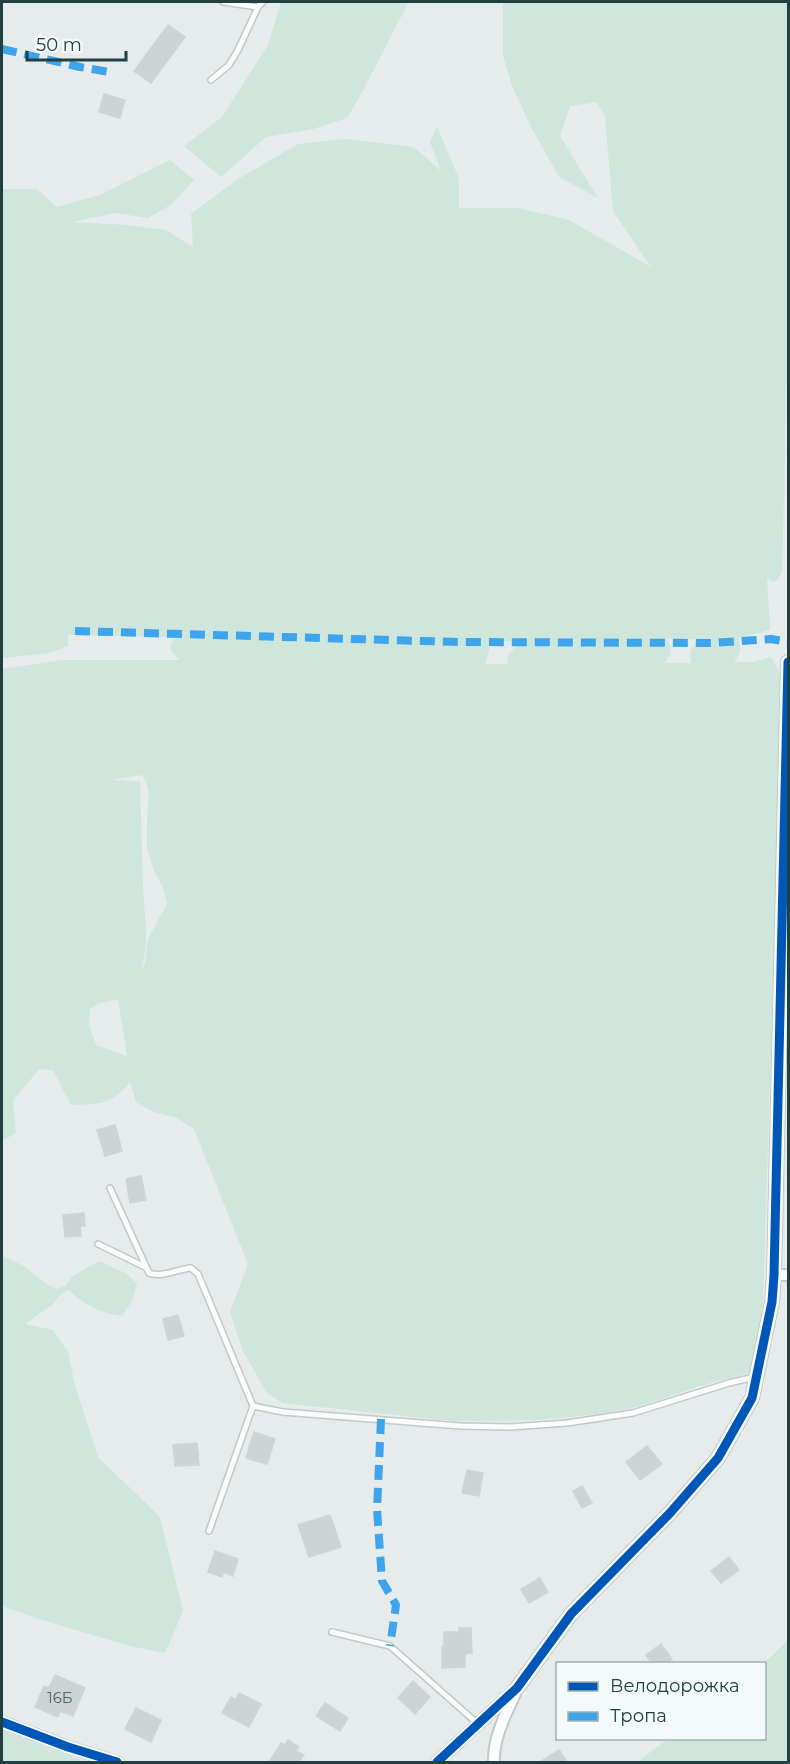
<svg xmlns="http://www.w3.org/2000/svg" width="790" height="1764" font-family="Montserrat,sans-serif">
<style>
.green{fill:#cee6dc;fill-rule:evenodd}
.building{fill:#ced4d3;stroke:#ced5d4;stroke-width:1.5}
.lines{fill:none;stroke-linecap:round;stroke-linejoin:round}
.service-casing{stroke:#c3c8c8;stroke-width:8}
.minor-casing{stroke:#c3c8c8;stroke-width:14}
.tertiary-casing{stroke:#c3c8c8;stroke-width:16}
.service{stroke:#fbfcfc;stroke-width:5}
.minor{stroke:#fbfcfc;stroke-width:10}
.tertiary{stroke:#fbfcfc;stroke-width:14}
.quiet{stroke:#3ea4ec;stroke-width:8;stroke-dasharray:15 8;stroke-linecap:butt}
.cycleway-casing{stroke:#f4faf9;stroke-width:13}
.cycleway{stroke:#0057b8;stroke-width:9}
.labels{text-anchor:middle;stroke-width:5;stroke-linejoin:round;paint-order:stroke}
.number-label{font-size:15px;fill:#4d6666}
</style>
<rect width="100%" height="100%" fill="#e6ebeb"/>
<path class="green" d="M281,2H409C388,40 370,80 347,118L313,129L266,137L221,177L184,146L222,117L268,45Z
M503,2H788V336L782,572L778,579L774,582L767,579L770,630L738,638C742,648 740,654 734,662H756L757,661L771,657L782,677L763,1309L759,1310L765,1312L752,1372L700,1386L637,1407L599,1414L537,1420L453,1421L282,1403L266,1392L243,1351L230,1312L248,1264L194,1129L177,1118L154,1112L136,1102L130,1082C110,1106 100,1104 71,1105L53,1070L39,1069L13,1101L16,1133L2,1141V669L62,660H179L171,650V644L177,637L68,635V646L49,653L2,658V189H37L57,207L100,195L170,160L194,180L172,204L148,218L115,213L72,222L127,225L166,230L193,247L191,214L238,179L298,144L345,139L414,147L441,171L430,142L437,126L459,179V208H518L569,220L651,267L613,211L605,115L596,102L570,106L560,136L598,198L559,177L532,129L512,86L503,55ZM666,639H700C691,647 689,651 691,663H664L671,654L670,646ZM488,641H519V642L507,657L508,664H485L489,650ZM142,775L146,782L149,794L147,822V848L154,871L163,887L167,904L148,939L145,964L140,971C151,943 144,918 143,888C142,853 141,817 140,781L111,780ZM118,999L127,1056L96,1045L89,1025L90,1009L100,1003Z
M2,1255L25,1267L48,1285L56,1289L66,1286L71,1277L99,1261L125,1273L137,1283L133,1299L122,1316C100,1313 85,1305 68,1290L60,1295L52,1305L25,1324L53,1330L68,1352L75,1386L98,1457L160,1517L183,1611L165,1653L130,1646L39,1619L2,1606Z
M788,1640V1762H637L668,1739L764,1738V1664Z
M2,1730L87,1762H2Z"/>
<path class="building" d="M168,25L185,37L151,83L134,71Z
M104,94L125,100L120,118L99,112Z
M115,1125L122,1151L105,1156L97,1130Z
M141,1176L146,1200L130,1203L126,1179Z
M84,1213L85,1226H80L81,1236L65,1237L63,1215Z
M178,1315L184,1336L168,1340L163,1319Z
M254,1432L275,1439L267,1464L246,1458Z
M197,1443L199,1465L175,1466L173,1445Z
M647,1446L662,1464L640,1480L626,1462Z
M467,1470L483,1473L479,1496L462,1493Z
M582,1486L592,1503L582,1508L573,1491Z
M330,1515L341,1547L309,1557L298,1525Z
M215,1551L238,1559L233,1576L223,1572L222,1577L208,1572Z
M729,1557L739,1570L721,1583L711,1571Z
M540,1578L548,1592L529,1603L521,1589Z
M459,1628H471L472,1653L465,1654V1667L442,1668V1647H444V1632H459Z
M661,1644L672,1659L665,1664H652L646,1655Z
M55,1675L85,1688L73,1716L60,1711L58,1717L35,1707L44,1686L49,1688Z
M413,1681L430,1697L415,1714L398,1698Z
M239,1693L261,1704L249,1727L222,1713L231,1697L236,1700Z
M325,1703L348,1718L340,1731L316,1716Z
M136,1708L161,1720L151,1742L125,1729Z
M288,1740L299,1747L296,1751L304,1755L299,1762H269L281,1743L285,1745Z
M559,1750L567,1762H540Z"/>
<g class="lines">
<g class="service-casing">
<path id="service" d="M223,2L258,7L263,2
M211,80L229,65L238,50L258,7
M110,1188L149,1273C161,1278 178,1269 191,1268L198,1274L253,1406
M98,1244L145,1267
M209,1531L253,1406L283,1412L460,1426L510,1427L567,1423L633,1413L729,1383L755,1377
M332,1632L390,1646L478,1724"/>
</g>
<g class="minor-casing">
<path id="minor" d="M774,1275H788
M2,1722L68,1747L117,1762
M437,1762L517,1688
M494,1762C493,1739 505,1715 515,1694"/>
</g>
<g class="tertiary-casing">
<path id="tertiary" d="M517,1688L571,1614L670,1513L718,1458L752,1398L772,1302L774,1275L788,662"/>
</g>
<use href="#service" class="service"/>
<use href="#minor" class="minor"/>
<use href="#tertiary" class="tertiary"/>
<path class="quiet" d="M2,49L80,67L110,72
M75,631L459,642L713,643L771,639L788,642
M381,1419L377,1509L382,1581L396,1605L390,1646"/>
<g class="cycleway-casing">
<path id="cycleway" d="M2,1722L68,1747L117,1762
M437,1762L517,1688L571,1614L670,1513L718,1458L752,1398L772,1302L774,1275L788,662"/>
</g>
<use href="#cycleway" class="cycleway"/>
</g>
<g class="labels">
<g class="number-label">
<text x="60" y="1703">16Б</text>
</g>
</g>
<rect width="790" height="1764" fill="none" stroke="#214141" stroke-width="6"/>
<rect x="556" y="1662" width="210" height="78" fill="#f4faf9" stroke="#a0b0af" stroke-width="1.5"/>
<rect x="568" y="1682" width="30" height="9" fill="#0057b8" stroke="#a0b0af" stroke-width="1.5"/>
<text x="610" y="1692" font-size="18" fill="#214141">Велодорожка</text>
<rect x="568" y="1712" width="30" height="9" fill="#3ea4ec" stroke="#a0b0af" stroke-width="1.5"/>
<text x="610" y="1722" font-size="18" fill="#214141">Тропа</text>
<path d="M27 51v9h99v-9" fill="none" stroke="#214141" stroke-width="3"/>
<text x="36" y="51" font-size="18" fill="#214141" stroke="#f4faf9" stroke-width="4.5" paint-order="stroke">50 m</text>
</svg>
